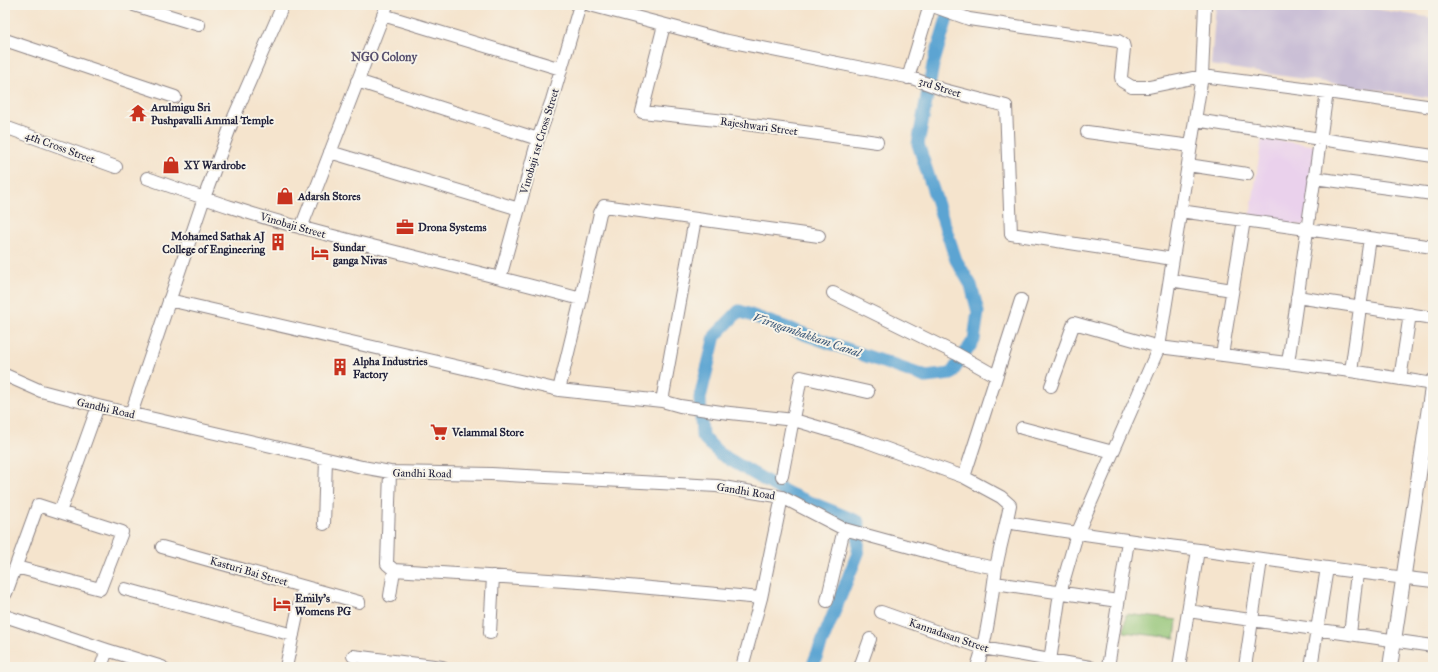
<svg xmlns="http://www.w3.org/2000/svg" width="1438" height="672" font-family="'IM FELL Great Primer',serif">
<style>
.built{fill:#ead1ec}
.industrial{fill:#cabfd6}
.green{fill:#91c373;stroke:#5a7257}
.lines{fill:none;stroke-linecap:round;stroke-linejoin:round}
.canal{stroke:#5ba4d2;stroke-width:13}
.minor-casing{stroke:#8c8384;stroke-width:14}
.tertiary-casing{stroke:#8c8384;stroke-width:16}
.minor{stroke:#fff;stroke-width:12}
.tertiary{stroke:#fff;stroke-width:14}
.labels{text-anchor:middle;stroke-width:4;stroke-linejoin:round;paint-order:stroke}
.street-label{font-size:11px;fill:#22223b;stroke:#f7f3e8}
.poi-label{font-size:11px;font-weight:bold;fill:#22223b;stroke:#f7f3e8;text-anchor:start}
.neighbourhood-label{font-size:12px;font-weight:bold;fill:#564f6d;stroke:#f7f3e8}
.water-label{font-size:12px;font-style:italic;fill:#395677;stroke:#f7f3e8}
</style>
<rect width="100%" height="100%" fill="#f7f3e8"/>
<filter id="ink" filterUnits="userSpaceOnUse"><feTurbulence type="fractalNoise" baseFrequency=".025" numOctaves="2"/><feDisplacementMap in="SourceGraphic" scale="8" xChannelSelector="R" yChannelSelector="G"/><feConvolveMatrix kernelMatrix="1 2 1 2 8 2 1 2 1" color-interpolation-filters="sRGB"/></filter>
<filter id="wash" filterUnits="userSpaceOnUse"><feTurbulence type="fractalNoise" baseFrequency=".012" numOctaves="4" result="noise"/><feDisplacementMap in="SourceGraphic" scale="16" xChannelSelector="R" yChannelSelector="G"/><feGaussianBlur stdDeviation="0.9" result="paint"/><feColorMatrix in="noise" values="0 0 0 0 0 0 0 0 0 0 0 0 0 0 0 0 0 1.4 0 .05"/><feComposite in="paint" operator="in"/></filter>
<g filter="url(#wash)">
<rect width="100%" height="100%" fill="#f5e4cd"/>
<path class="built" d="M1262,138L1317,146L1305,226L1250,218Z"/>
<path class="industrial" d="M1216,5H1348L1433,18V98L1211,65Z"/>
<path class="green" d="M1126,614L1177,620L1175,638L1124,632Z"/>
<g class="lines">
<path class="canal" d="M812,667L858,553L859,522L790,494L773,485L720,454L702,436L700,398L715,336L739,311L926,377L951,374L974,340L978,312L971,285L956,260L918,144L933,65L951,5"/>
</g>
</g>
<g filter="url(#ink)">
<g class="lines">
<g class="minor-casing">
<path id="minor" d="M134,5L199,25
M590,5L723,40L912,78L944,90L1006,106L1011,234L1173,259
M930,5L969,19L1118,41L1123,44L1124,48L1121,77L1122,81L1132,87H1149L1202,76L1327,92L1433,107
M383,15L561,69
M664,25L642,112L716,120L877,142
M5,40L175,97
M908,78L930,5
M357,81L538,139
M1195,120L1433,156
M5,127L116,167
M1087,132L1191,146
M330,152L519,209
M1188,165L1247,174
M147,178C198,196 250,215 303,228C395,253 489,274 581,299
M1314,178L1433,194
M1180,211L1433,247
M301,228L387,5
M500,278L538,139L552,100L580,5
M1170,280L1232,290
M833,293L957,354L996,376
M1297,297L1433,318
M169,300L559,390L662,401L680,406L721,412L794,420L865,441L964,477L1001,497L1010,505C1006,526 1000,547 996,568C991,601 988,635 977,667
M1222,355L1244,220
M1288,363L1327,92
M1351,371L1370,238
M5,375L41,391L98,406L362,467L390,472L491,474L717,486L782,497L844,529L965,562L996,568
M1400,379L1410,314
M1051,386L1074,323L1159,347L1351,371L1433,384
M559,390L581,299L600,213L604,206L819,236
M662,401L695,219
M131,414L204,198L234,117L283,5
M1022,428L1113,452
M390,472L387,564L394,570L595,583L761,598
M782,476L801,377L868,392
M964,477L1021,300
M60,512L98,406
M1007,522C1071,533 1135,541 1199,550C1277,561 1355,573 1433,581
M324,524L326,459
M162,547L359,602
M995,583L1118,601
M125,589L293,635
M6,593L38,505L122,532L100,589L16,567
M390,596L394,570
M827,601L844,529
M1188,611L1433,646
M881,612L983,648L1090,667
M5,616L107,650L162,667
M490,633L493,576
M1350,634L1357,573
M353,656L442,667
M1050,661L1060,593L1077,534L1159,347L1202,76L1205,5
M101,667L107,650
M286,667L303,587
M742,667L761,598L782,497
M860,667L870,639
M1108,667L1128,541
M1179,667L1198,550
M1245,667L1261,560
M1311,667L1327,568"/>
</g>
<g class="tertiary-casing">
<path id="tertiary" d="M1390,667L1433,381"/>
</g>
<use href="#minor" class="minor"/>
<use href="#tertiary" class="tertiary"/>
</g>
</g>
<defs>
<g id="temple-bare" transform="scale(1.38)"><path d="M0-6L5-2H3V0L6.5 2.5H4V6H1.5V3h-3V6H-4V2.5H-6.5L-3 0V-2H-5Z" fill="#c8321e" stroke="#f7f3e8" stroke-width="2.5" paint-order="stroke"/></g>
<g id="shop-bare" transform="scale(1.38)"><path d="M-5-2.5h2.3a2.7 3.5 0 0 1 5.4 0H5L5.5 6h-11ZM-1.5-2.5h3a1.5 2.3 0 0 0-3 0Z" fill="#c8321e" stroke="#f7f3e8" stroke-width="2.5" paint-order="stroke"/></g>
<g id="office-bare" transform="scale(1.38)"><path d="M-6-3h4V-5.5h4V-3h4V5H-6ZM-1-4.5V-3h2v-1.5ZM-6 0V1H6V0Z" fill="#c8321e" stroke="#f7f3e8" stroke-width="2.5" paint-order="stroke"/></g>
<g id="building-bare" transform="scale(1.38)"><path d="M-4-6H4V6H1V3H-1V6H-4ZM-2.5-4.3h1.7v1.8h-1.7ZM.8-4.3h1.7v1.8H.8ZM-2.5-1h1.7V.8h-1.7ZM.8-1h1.7V.8H.8Z" fill="#c8321e" stroke="#f7f3e8" stroke-width="2.5" paint-order="stroke"/></g>
<g id="hotel-bare" transform="scale(1.38)"><path d="M-6-4.5h1.5V1H6V5H4.5V3h-9V5H-6ZM-4 0a1.8 1.8 0 1 1 3.6 0ZM.5 0V-2.5h3Q6-2.5 6 0Z" fill="#c8321e" stroke="#f7f3e8" stroke-width="2.5" paint-order="stroke"/></g>
<g id="supermarket-bare" transform="scale(1.38)"><path d="M-6-5.5h2.5l.6 2H6L4.5 2H-2.5L-4.4-4H-6ZM-1.5 3.2a1.3 1.3 0 1 0 .1 0ZM3 3.2a1.3 1.3 0 1 0 .1 0Z" fill="#c8321e" stroke="#f7f3e8" stroke-width="2.5" paint-order="stroke"/></g>
</defs>
<g fill-rule="evenodd">
<use href="#temple-bare" x="138" y="113"/>
<use href="#shop-bare" x="171" y="165"/>
<use href="#shop-bare" x="285" y="196"/>
<use href="#office-bare" x="405" y="227"/>
<use href="#building-bare" x="278" y="242"/>
<use href="#hotel-bare" x="320" y="253"/>
<use href="#building-bare" x="340" y="367"/>
<use href="#supermarket-bare" x="439" y="432"/>
<use href="#hotel-bare" x="282" y="604"/>
</g>
<g class="labels">
<g class="street-label">
<text transform="translate(940 87) rotate(18)" y="4">3rd Street</text>
<text transform="translate(759 126) rotate(8)" y="4">Rajeshwari Street</text>
<text transform="translate(539 141) rotate(-73)" y="4">Vinobaji 1st Cross Street</text>
<text transform="translate(60 147) rotate(20)" y="4">4th Cross Street</text>
<text transform="translate(293 225) rotate(16)" y="4">Vinobaji Street</text>
<text transform="translate(106 408) rotate(13)" y="4">Gandhi Road</text>
<text transform="translate(422 473) rotate(1)" y="4">Gandhi Road</text>
<text transform="translate(746 491) rotate(9)" y="4">Gandhi Road</text>
<text transform="translate(249 571) rotate(16)" y="4">Kasturi Bai Street</text>
<text transform="translate(949 635) rotate(19)" y="4">Kannadasan Street</text>
</g>
<g class="poi-label">
<text x="151" y="111">Arulmigu Sri<tspan x="151" dy="13">Pushpavalli Ammal Temple</tspan></text>
<text x="184" y="169">XY Wardrobe</text>
<text x="298" y="200">Adarsh Stores</text>
<text x="418" y="231">Drona Systems</text>
<text x="265" y="240" text-anchor="end">Mohamed Sathak AJ<tspan x="265" dy="13">College of Engineering</tspan></text>
<text x="333" y="251">Sundar<tspan x="333" dy="13">ganga Nivas</tspan></text>
<text x="353" y="365">Alpha Industries<tspan x="353" dy="13">Factory</tspan></text>
<text x="452" y="436">Velammal Store</text>
<text x="295" y="602">Emily's<tspan x="295" dy="13">Womens PG</tspan></text>
</g>
<g class="neighbourhood-label">
<text x="384" y="61">NGO Colony</text>
</g>
<g class="water-label">
<text transform="translate(807 335) rotate(19)" y="4">Virugambakkam Canal</text>
</g>
</g>
<rect width="1438" height="672" fill="none" stroke="#f7f3e8" stroke-width="20"/>
</svg>
